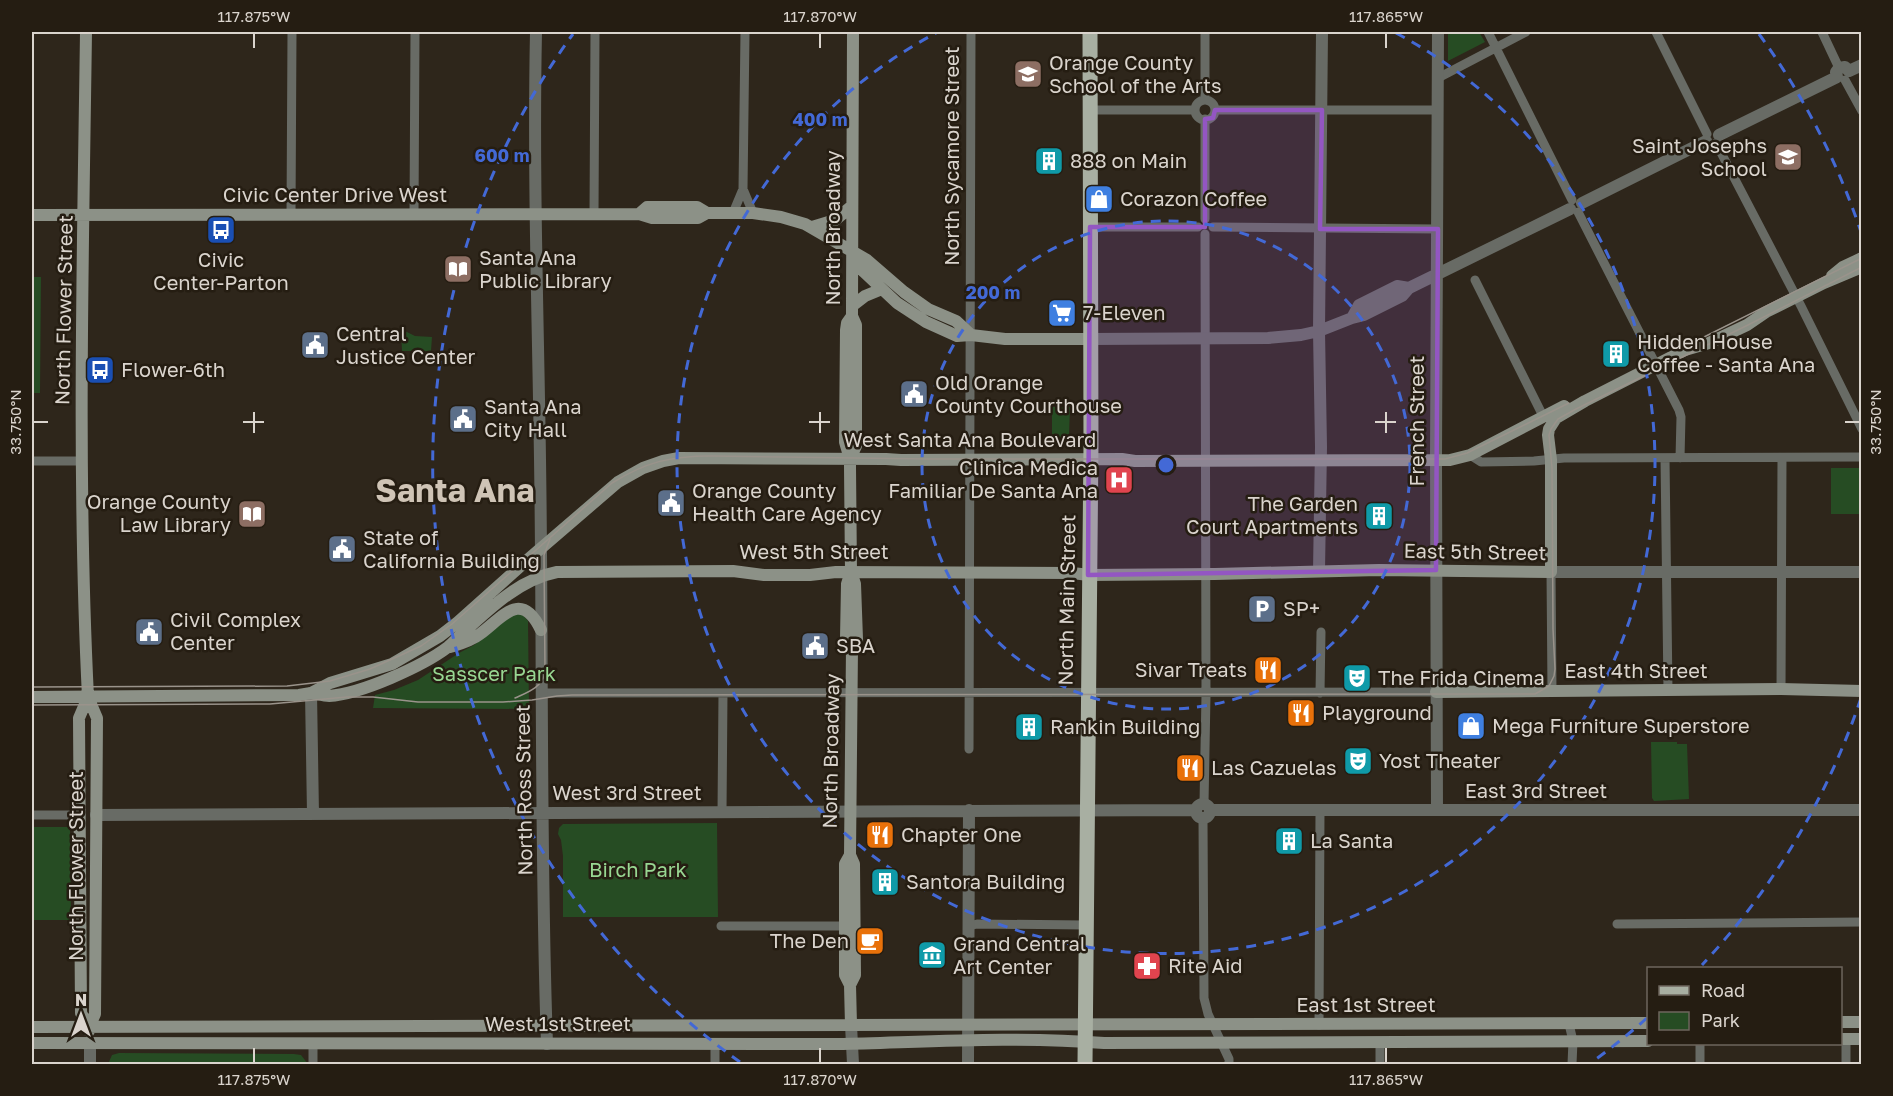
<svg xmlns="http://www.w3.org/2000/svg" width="1893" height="1096" font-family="'Golos Text',sans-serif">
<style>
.green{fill:#264c23}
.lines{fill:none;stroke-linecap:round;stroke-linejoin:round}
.minor{stroke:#686b65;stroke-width:9}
.tertiary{stroke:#686b65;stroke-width:12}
.secondary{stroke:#8c9187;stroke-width:12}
.primary{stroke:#a8afa2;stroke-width:15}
.tram{stroke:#9a938b;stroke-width:1.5}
.marked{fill:#9356c2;fill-opacity:0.2;stroke:#9356c2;stroke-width:4.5;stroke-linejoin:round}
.ticks{fill:none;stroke:#dad4cd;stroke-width:2}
.ring{fill:none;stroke:#4369d6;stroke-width:3;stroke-dasharray:10 8}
.labels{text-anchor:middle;stroke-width:5;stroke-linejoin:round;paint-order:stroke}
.poi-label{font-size:20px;fill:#dad4cd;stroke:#251d12;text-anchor:start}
.street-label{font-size:20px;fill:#dad4cd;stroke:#251d12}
.park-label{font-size:20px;fill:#98d792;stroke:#251d12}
.town-label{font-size:32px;font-weight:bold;fill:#cfc4b6;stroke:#251d12}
.centre{fill:#4369d6;stroke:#251d12;stroke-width:3}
.ring-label{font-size:18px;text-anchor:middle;font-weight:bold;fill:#4369d6;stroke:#251d12;stroke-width:5;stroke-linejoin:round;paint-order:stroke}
.neatline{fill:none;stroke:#dad4cd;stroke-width:2}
.ticks-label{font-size:15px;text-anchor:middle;fill:#dad4cd}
</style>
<rect width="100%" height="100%" fill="#2e261b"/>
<path class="green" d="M1448,32H1479L1485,42L1448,61Z
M32,277H41L40,393H32Z
M401,329L415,336L432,337L431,351H402Z
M1052,407H1070L1069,437L1052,438Z
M1831,468H1861V514H1831Z
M513,614H522L528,621L529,709L373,708L375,695L394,690L418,680L459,653L474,645Z
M1651,742H1677V744H1687L1689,799L1654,801L1652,798Z
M717,823L718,917H563V856L561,840L558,834L559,828L563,824Z
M32,827H70L71,920H32Z
M119,1053L294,1054L301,1055L308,1064H108L112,1055Z"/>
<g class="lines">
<path class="minor" d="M1488,32L1572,200
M1656,32L1707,134
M1822,32L1839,68
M1438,78L1526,32
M1845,80L1862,111
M1205,100V32
M1195 110a10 10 0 1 1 20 0a10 10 0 1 1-20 0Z
M1090,110H1195
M1215,110H1438
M1716,143L1801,306L1862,429
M743,189L753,213
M1578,212L1679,410L1681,417L1680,458
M733,213L743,189L745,32
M414,214L415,32
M594,214L595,32
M291,215L292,32
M1205,219V119
M1090,227H1198
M1213,227L1438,229
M1475,280L1543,416
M1470,455L1481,462L1534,461L1564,458L1862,457
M1665,458L1668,690
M32,461H82
M1551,572L1552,691
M1781,689L1782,458
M542,693L1436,692
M1320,693L1321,632
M969,749L971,32
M1204,804L1206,695L1205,234
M722,813L723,693
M32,815H80
M1203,819L1204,998L1208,1014L1229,1059V1064
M1617,924L1862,922
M721,926H849
M969,926L977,924L1085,925
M1569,1024L1573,1041L1572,1064
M1319,1025L1320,810
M313,1044V1064
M715,1064V1043
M1380,1064V1042
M1700,1064V1044
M1846,1064V1039"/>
<path class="tertiary" d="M536,32C533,174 538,316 540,459C543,654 540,849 547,1044
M1849,71L1862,65
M1837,77L1836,72L1839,68L1845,67L1849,71
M1719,135L1837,77
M1582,203L1706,141
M1352,318L1359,305L1397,286L1409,288
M1091,339L1268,338L1301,335L1319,331L1352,318L1364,315L1402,296L1409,288L1570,209
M1319,571L1321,447L1319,331L1322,32
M1551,572H1862
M311,693L313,814
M1196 811a7 7 0 1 1 14 0a7 7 0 1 1-14 0Z
M1210,810H1862
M1437,810L1436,459L1438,32
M96,815L1196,810
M851,1025L853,1064
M90,1043V1064
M968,1064L969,810"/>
<path class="secondary" d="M86,32C83,253 77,475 88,697L97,718L95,1014L89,1027
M639,214L647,207H697L707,213
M32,215L639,214L652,218H698L707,213H753L781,217L805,224L867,260L904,292L928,309L956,321L971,335
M812,227L835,220L852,206
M853,254L864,272L897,303L926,322L957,336L971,335L1005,339H1091
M1832,276L1843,267L1862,258
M852,306L865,296L882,289
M850,459L856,446V325L852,316
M851,572L855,584L857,639L852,647L850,855L854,864L855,975L850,985L851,1025
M450,647C460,644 471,641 480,634C503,617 521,589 541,630
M852,647L846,638L847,584L851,572L850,467V459L845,442L846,330L847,323L852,316V306L853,32
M1436,692L1781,689L1862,691
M311,693C317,694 324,696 329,696C361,694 423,666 448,647C453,643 457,638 462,634C489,609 520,579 557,572L733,571L764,575H810L836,572L1073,573L1088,575L1215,574L1379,570L1551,572V460L1548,435L1549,429L1556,418L1585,401L1685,350L1709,343L1747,325L1766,312L1824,283L1862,267
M32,697L299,695L311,693L330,683L392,664L440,636L458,622L525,562L618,482L643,468L663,461L679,458L886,459L901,460L1122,459L1135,461L1450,460L1470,455L1564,406
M88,697L79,718L81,1013L89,1027V1031
M850,855L845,864V975L850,985
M1840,1022H1862
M32,1027L1648,1023
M1840,1039H1862
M32,1043L838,1044C926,1042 1017,1036 1104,1043L1648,1041"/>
<path class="primary" d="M1085,1064L1091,444L1090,32"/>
<path class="tram" d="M1698,340L1862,258
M32,687L287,686L330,681L370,669L421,646L452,624L612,483C646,462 670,456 711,456L930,459H1445L1467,453L1569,403
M515,698C528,692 541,688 545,673L544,555L550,539
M32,705L270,704L347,697H373L418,702H503L532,700L557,696L572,695L1535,694L1549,686L1554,676L1555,669L1553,629L1552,468L1549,435L1551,429L1558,419L1576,409L1748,325L1862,267"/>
</g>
<path class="marked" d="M1215,110H1322L1320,229H1438L1436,570L1088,575L1090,227H1205V119L1213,118Z"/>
<path class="ticks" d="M254,33V48M820,33V48M1386,33V48M254,412V433M820,412V433M1386,412V433M33,422H48M243,422H264M809,422H830M1375,422H1396M1845,422H1860M254,1048V1063M820,1048V1063M1386,1048V1063"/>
<g class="ring">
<circle cx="1166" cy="465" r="244"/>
<path d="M1396 33A489 489 0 1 1 936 33"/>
<path d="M1861 698A733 733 0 0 1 1702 965M1647 1018A733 733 0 0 1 1592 1062M740 1062A733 733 0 0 1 573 34M1759 34A733 733 0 0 1 1861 232"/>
</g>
<defs>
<g id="school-square" transform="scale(1.5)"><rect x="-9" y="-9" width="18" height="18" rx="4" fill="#8d6e63" stroke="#251d12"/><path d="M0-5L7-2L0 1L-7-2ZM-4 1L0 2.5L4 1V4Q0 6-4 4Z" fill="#fff"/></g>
<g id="building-square" transform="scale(1.5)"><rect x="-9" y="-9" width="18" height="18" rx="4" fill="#0f9aa8" stroke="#251d12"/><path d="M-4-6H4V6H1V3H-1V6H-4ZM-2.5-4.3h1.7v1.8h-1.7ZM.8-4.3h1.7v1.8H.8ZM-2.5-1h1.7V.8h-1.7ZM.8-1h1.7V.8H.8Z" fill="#fff"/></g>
<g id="shop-square" transform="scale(1.5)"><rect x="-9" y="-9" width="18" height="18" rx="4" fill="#3f7fe0" stroke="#251d12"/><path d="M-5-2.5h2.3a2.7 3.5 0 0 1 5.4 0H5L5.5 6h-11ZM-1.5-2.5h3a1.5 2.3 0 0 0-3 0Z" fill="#fff"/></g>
<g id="bus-square" transform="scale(1.5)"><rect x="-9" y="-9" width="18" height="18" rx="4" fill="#1a4fb4" stroke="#251d12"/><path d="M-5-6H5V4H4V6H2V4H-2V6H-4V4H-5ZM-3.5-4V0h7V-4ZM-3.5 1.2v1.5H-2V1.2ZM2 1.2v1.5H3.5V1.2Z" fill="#fff"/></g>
<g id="library-square" transform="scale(1.5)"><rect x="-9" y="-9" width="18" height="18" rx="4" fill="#8d6e63" stroke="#251d12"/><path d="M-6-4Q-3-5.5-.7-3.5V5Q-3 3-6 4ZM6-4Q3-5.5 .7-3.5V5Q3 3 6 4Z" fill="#fff"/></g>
<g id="supermarket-square" transform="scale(1.5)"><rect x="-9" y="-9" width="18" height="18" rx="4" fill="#3f7fe0" stroke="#251d12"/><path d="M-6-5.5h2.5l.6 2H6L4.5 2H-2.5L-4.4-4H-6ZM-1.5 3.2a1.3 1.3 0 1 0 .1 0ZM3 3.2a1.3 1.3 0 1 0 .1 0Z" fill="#fff"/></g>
<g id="civic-square" transform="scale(1.5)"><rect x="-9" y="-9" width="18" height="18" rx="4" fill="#5c6f8a" stroke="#251d12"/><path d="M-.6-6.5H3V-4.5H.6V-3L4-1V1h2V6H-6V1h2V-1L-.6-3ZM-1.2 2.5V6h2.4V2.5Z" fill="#fff"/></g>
<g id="hospital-square" transform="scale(1.5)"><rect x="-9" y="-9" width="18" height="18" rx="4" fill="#e0444e" stroke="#251d12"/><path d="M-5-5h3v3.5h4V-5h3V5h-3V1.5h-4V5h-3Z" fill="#fff"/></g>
<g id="parking-square" transform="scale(1.5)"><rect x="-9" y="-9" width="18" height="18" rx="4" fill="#5c6f8a" stroke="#251d12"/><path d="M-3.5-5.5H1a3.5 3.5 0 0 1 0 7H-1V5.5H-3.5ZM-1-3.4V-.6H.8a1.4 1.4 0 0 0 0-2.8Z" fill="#fff"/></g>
<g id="restaurant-square" transform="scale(1.5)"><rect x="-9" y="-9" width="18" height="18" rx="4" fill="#e8710a" stroke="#251d12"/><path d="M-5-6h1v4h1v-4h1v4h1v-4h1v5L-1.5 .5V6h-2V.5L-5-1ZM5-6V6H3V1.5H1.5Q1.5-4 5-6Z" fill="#fff"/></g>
<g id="theatre-square" transform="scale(1.5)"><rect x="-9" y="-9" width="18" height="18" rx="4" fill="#0f9aa8" stroke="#251d12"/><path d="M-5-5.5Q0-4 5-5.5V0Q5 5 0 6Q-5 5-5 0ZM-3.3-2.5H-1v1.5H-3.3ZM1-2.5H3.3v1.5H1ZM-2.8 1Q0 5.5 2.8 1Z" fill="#fff"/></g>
<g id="cafe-square" transform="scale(1.5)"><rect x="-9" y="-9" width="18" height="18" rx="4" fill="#e8710a" stroke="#251d12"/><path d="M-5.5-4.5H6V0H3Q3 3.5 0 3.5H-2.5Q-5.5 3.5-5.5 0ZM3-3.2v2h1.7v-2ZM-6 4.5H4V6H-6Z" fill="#fff"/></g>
<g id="museum-square" transform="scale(1.5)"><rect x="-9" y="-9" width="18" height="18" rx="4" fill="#0f9aa8" stroke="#251d12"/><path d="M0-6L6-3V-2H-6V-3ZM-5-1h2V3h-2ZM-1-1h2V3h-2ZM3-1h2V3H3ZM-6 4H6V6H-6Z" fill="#fff"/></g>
<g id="pharmacy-square" transform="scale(1.5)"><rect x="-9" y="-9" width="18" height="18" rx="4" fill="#e0444e" stroke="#251d12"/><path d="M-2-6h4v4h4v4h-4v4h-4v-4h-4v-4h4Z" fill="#fff"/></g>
</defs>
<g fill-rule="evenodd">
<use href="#school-square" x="1028" y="74"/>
<use href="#school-square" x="1788" y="157"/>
<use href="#building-square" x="1049" y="161"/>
<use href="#shop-square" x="1099" y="199"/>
<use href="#bus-square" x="221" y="230"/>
<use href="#library-square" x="458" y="269"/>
<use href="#supermarket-square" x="1062" y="313"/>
<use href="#civic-square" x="315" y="345"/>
<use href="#building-square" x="1616" y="354"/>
<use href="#bus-square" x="100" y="370"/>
<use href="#civic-square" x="914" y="394"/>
<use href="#civic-square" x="463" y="419"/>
<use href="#hospital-square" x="1119" y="480"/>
<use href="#civic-square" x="671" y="503"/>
<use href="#library-square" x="252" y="514"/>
<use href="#building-square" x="1379" y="516"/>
<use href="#civic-square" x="342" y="549"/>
<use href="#parking-square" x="1262" y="609"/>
<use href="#civic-square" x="149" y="632"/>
<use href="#civic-square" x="815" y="646"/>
<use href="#restaurant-square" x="1268" y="670"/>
<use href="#theatre-square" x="1357" y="678"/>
<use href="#restaurant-square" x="1301" y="713"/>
<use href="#shop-square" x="1471" y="726"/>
<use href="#building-square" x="1029" y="727"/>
<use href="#theatre-square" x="1358" y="761"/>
<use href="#restaurant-square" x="1190" y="768"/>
<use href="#restaurant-square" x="880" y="835"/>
<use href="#building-square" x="1289" y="841"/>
<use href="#building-square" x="885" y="882"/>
<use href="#cafe-square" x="870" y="941"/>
<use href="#museum-square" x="932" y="955"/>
<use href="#pharmacy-square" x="1147" y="966"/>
</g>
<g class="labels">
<g class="poi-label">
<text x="1049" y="70">Orange County<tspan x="1049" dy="23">School of the Arts</tspan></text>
<text x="1767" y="153" text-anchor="end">Saint Josephs<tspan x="1767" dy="23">School</tspan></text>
<text x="1070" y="168">888 on Main</text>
<text x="1120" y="206">Corazon Coffee</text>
<text x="479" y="265">Santa Ana<tspan x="479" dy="23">Public Library</tspan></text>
<text x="221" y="267" text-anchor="middle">Civic<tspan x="221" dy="23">Center-Parton</tspan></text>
<text x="1083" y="320">7-Eleven</text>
<text x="336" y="341">Central<tspan x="336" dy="23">Justice Center</tspan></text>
<text x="1637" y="349">Hidden House<tspan x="1637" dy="23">Coffee - Santa Ana</tspan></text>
<text x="121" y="377">Flower-6th</text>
<text x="935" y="390">Old Orange<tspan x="935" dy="23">County Courthouse</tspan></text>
<text x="484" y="414">Santa Ana<tspan x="484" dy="23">City Hall</tspan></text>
<text x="1098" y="475" text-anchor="end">Clinica Medica<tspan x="1098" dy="23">Familiar De Santa Ana</tspan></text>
<text x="692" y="498">Orange County<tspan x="692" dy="23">Health Care Agency</tspan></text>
<text x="231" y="509" text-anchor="end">Orange County<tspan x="231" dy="23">Law Library</tspan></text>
<text x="1358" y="511" text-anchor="end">The Garden<tspan x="1358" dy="23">Court Apartments</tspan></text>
<text x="363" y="545">State of<tspan x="363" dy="23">California Building</tspan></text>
<text x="1283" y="616">SP+</text>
<text x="170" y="627">Civil Complex<tspan x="170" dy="23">Center</tspan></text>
<text x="836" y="653">SBA</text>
<text x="1247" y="677" text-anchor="end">Sivar Treats</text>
<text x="1378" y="685">The Frida Cinema</text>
<text x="1322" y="720">Playground</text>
<text x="1492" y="733">Mega Furniture Superstore</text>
<text x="1050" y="734">Rankin Building</text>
<text x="1379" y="768">Yost Theater</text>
<text x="1211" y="775">Las Cazuelas</text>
<text x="901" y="842">Chapter One</text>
<text x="1310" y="848">La Santa</text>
<text x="906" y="889">Santora Building</text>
<text x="849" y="948" text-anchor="end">The Den</text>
<text x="953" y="951">Grand Central<tspan x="953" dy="23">Art Center</tspan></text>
<text x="1168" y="973">Rite Aid</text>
</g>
<g class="street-label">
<text transform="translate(952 156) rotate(-90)" y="7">North Sycamore Street</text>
<text x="335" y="202">Civic Center Drive West</text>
<text transform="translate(833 228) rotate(-90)" y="7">North Broadway</text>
<text transform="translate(64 310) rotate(-89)" y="7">North Flower Street</text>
<text transform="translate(1417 421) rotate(-90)" y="7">French Street</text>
<text x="970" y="447">West Santa Ana Boulevard</text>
<text x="814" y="559">West 5th Street</text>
<text transform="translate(1475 552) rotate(1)" y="7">East 5th Street</text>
<text transform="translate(1067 600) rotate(-89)" y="7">North Main Street</text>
<text x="1636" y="678">East 4th Street</text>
<text transform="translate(831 751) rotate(-89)" y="7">North Broadway</text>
<text transform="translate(524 790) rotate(-91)" y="7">North Ross Street</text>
<text x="1536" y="798">East 3rd Street</text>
<text x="627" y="800">West 3rd Street</text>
<text transform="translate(76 866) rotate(-90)" y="7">North Flower Street</text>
<text x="1366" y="1012">East 1st Street</text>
<text x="558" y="1031">West 1st Street</text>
</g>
<g class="park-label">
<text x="494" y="681">Sasscer Park</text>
<text x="638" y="877">Birch Park</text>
</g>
<g class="town-label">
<text x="455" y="502">Santa Ana</text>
</g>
</g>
<circle cx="1166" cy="465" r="9" class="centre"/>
<g class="ring-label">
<text x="820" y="126">400 m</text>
<text x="502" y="162">600 m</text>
<text x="993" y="299">200 m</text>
</g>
<rect width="1893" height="1096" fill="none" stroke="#251d12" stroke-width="66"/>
<rect x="1647" y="967" width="195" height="78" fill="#251d12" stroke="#6d665d" stroke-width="1.5"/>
<rect x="1659" y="986" width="30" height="9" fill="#a8afa2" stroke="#6d665d" stroke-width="1.5"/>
<text x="1701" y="997" font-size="18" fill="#dad4cd">Road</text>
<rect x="1659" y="1012" width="30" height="18" fill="#264c23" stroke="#6d665d" stroke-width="1.5"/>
<text x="1701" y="1027" font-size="18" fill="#dad4cd">Park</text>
<g transform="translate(81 1015)" stroke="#251d12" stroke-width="4.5" paint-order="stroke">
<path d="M0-4.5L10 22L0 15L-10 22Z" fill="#dad4cd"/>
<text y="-9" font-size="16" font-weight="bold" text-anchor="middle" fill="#dad4cd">N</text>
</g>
<rect x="33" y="33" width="1827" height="1030" class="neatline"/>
<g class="ticks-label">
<text x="254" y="22">117.875°W</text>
<text x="820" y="22">117.870°W</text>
<text x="1386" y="22">117.865°W</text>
<text transform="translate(16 422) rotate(-90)" y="5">33.750°N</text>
<text transform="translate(1876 422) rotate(-90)" y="5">33.750°N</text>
<text x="254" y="1085">117.875°W</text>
<text x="820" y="1085">117.870°W</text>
<text x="1386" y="1085">117.865°W</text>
</g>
</svg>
